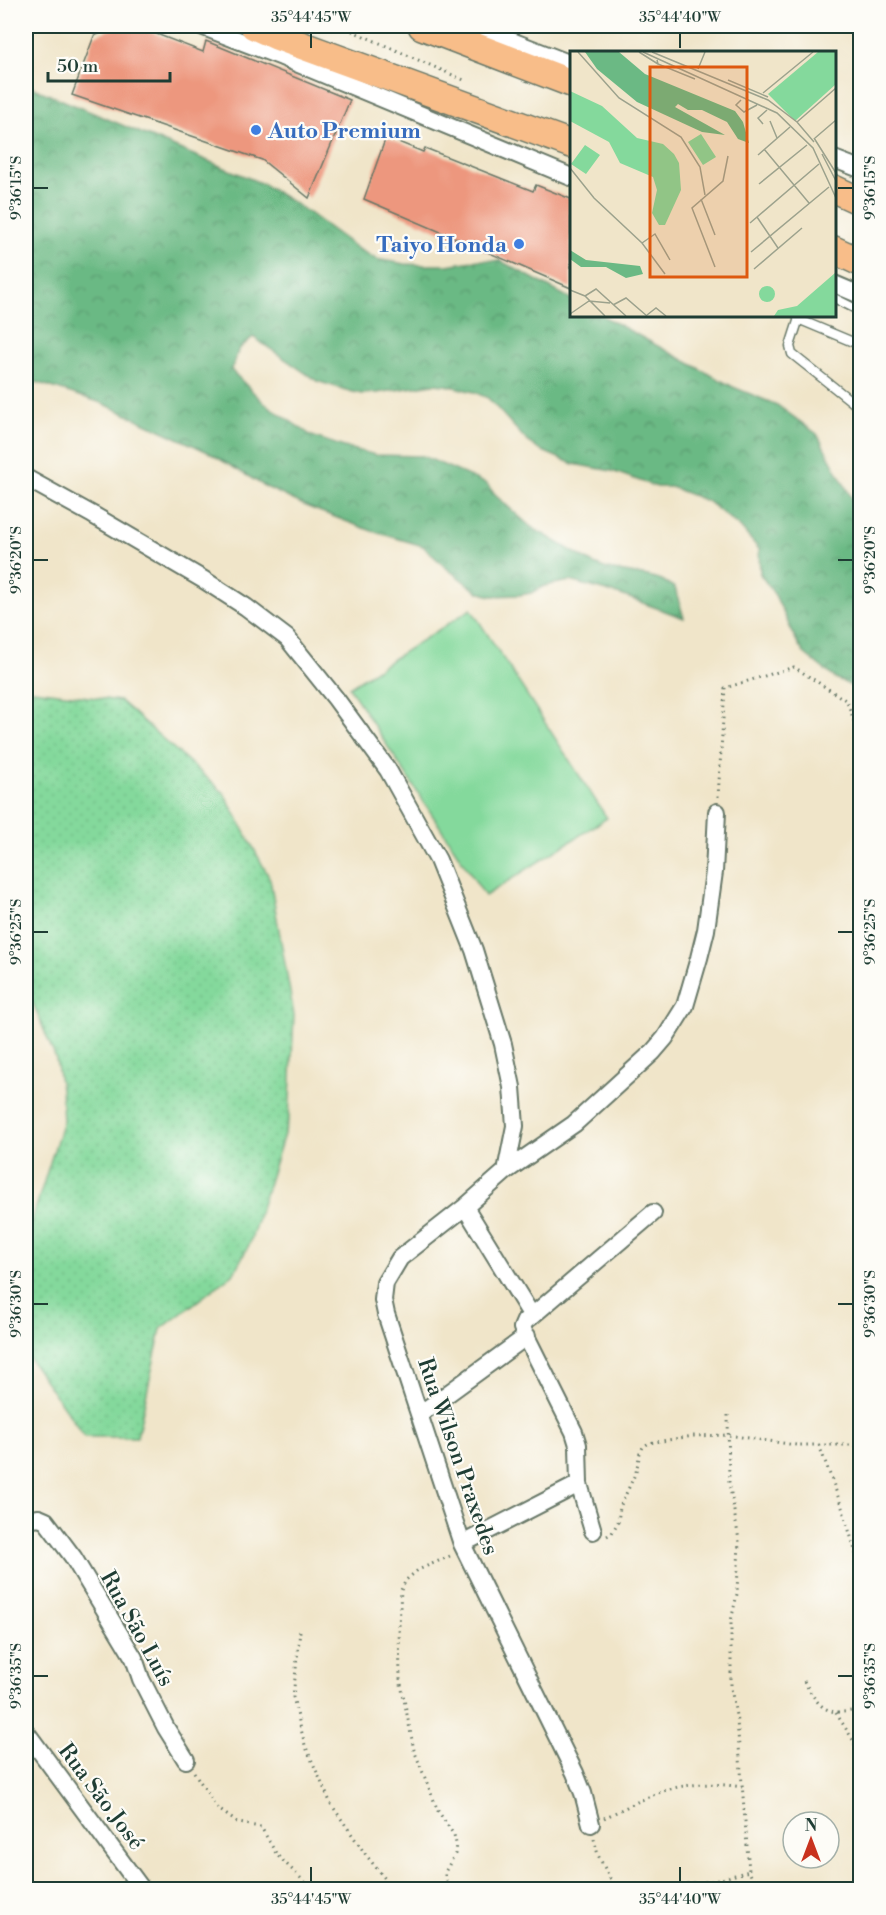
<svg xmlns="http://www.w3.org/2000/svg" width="886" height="1915" font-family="'Libre Bodoni',serif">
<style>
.grass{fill:url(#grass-dots);stroke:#528b68;stroke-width:1.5}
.forest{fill:url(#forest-crowns);stroke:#457b5c;stroke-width:1.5}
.pitch{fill:#84d99c;stroke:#528b68;stroke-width:1.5}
.building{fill:#ed977e}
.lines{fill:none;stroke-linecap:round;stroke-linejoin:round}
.service-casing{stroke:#687868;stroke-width:11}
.minor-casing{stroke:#687868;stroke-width:20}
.trunk-casing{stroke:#687868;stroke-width:30}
.path{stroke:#687868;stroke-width:3;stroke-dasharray:1.5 4.5;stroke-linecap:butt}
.service{stroke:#fff;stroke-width:8}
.minor{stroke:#fff;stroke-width:16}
.trunk{stroke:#f8bd89;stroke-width:27}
.ticks{fill:none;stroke:#1f3d34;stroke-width:2}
.shop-dot{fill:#3f7fe0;stroke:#fdfcf7;stroke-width:2}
.labels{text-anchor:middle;stroke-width:4.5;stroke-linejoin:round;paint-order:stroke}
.shop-label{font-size:22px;font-weight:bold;fill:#366cbe;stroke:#fdfcf7;text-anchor:start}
.street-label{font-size:22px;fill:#1f3d34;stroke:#fdfcf7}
.inset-road{fill:none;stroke:#9ca28d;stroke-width:1.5}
.view{fill:#de580e;fill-opacity:0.15;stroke:#de580e;stroke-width:3}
.inset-edge{fill:none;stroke:#1f3d34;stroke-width:3}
.neatline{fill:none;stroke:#1f3d34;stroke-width:2}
.ticks-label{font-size:15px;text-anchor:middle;fill:#1f3d34}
</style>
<defs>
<pattern id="grass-dots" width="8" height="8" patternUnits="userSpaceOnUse" patternTransform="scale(1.5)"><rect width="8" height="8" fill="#84d99c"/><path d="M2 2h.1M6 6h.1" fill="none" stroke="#72bb87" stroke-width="1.8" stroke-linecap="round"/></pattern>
<pattern id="forest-crowns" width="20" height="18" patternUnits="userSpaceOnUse" patternTransform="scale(1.5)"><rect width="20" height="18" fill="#6bb984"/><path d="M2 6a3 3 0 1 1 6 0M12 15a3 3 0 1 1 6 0" fill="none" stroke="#57986d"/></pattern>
</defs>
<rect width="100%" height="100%" fill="#fdfcf7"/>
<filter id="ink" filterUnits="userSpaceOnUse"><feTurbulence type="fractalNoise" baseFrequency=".0167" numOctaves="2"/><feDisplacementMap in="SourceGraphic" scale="12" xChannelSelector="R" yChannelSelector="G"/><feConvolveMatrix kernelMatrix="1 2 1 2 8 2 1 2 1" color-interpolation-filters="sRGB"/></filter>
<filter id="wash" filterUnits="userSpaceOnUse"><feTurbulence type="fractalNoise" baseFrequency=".008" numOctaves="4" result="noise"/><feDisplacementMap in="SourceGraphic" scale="24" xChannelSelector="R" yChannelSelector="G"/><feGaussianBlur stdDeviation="1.35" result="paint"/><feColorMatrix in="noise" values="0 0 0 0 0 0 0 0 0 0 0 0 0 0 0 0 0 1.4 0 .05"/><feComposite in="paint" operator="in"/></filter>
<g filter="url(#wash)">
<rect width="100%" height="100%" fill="#f0e5c9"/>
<path class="grass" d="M26,689L120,701L224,793L270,879L294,1015L289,1118L250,1243L233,1274L161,1329L137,1437H85L28,1357L26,1349V1239L63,1121L61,1089L56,1059L32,1001L26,992Z"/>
<path class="forest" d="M26,85L263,184L302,208L358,249L376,259L405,264L425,265H447L479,260L501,261L571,299V315H601L733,387L777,405L817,434L851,497L860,532V690L835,678L804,653L798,644L775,595L760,574L759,549L740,527L707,501L671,487H657L612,471L573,464L538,449L527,441L488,398L474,392L446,385L433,384L377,393L362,394L349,391L317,381L253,337L239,349L231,370L264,403L312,436L344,447L376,455L423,456L487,484L495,495L531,527L594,564L607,569L648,576L662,580L675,588L684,618L621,595L570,581L544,586L531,593L519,595L491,596L478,592L445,567L423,546L372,531L308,507L266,487L208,452L102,403L26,379Z"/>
<path class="pitch" d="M471,609L607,818L485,896L349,687Z"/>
<g id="blocks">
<path class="building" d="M118,26H136L203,52L206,41L350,100L309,198L262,160L72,95L94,36Z
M386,137L423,152L425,148L533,191L536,185L571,199V288L364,199Z"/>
</g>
</g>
<g filter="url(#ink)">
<use href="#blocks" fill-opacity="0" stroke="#687868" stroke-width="1.5"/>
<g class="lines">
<g class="service-casing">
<path id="service" d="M834,298L860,311
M800,315L790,346L792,354L860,408
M798,319L860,345"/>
</g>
<g class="minor-casing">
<path id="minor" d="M201,26L282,57L571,177
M473,26L571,64
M834,159L860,169
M834,284L860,295
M26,478L93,515L204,580L246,607L287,638L336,699L388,770L438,860L474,950L503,1044L512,1087L515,1126L506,1171
M465,1207L532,1316L525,1321L522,1328L574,1432L578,1445L579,1484L593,1531
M532,1316L653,1213
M420,1414L527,1336
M26,1520L39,1518L46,1521L73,1557L134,1658L141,1679L166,1728L186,1760
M462,1544L579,1484
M26,1732L141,1888
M591,1824L583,1793L575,1773L462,1544L386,1314L383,1300L385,1283L400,1258L465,1207L506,1171L574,1124L653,1052L665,1038L685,1006L699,958L706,930L714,872L717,812"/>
</g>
<g class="trunk-casing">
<path id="trunk" d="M254,26L276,36L571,144
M422,26L571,83
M834,189L860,201
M834,250L860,262"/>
</g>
<path class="path" d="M341,26L464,80
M718,797L725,688L794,667L847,701L860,738
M728,1415L729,1482L739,1540L737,1594L731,1621V1688L737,1721L749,1871L757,1890
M819,1445L843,1510L860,1567
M607,1536L612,1533L618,1522L620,1507L636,1472L640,1453L643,1447L649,1443L693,1436L728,1435L796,1445H860
M450,1556L418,1570L406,1580L401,1590L399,1626L400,1679L414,1750L438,1811L454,1835L456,1843L455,1854L445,1872V1878L451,1890
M300,1631L293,1697L305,1745L331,1804L366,1855L394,1890
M804,1681C820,1710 828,1717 860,1709
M836,1713L855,1743L857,1767
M194,1772L217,1808L238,1823L261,1827L277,1855L313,1890
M604,1818C660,1791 679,1778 742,1787
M594,1839L598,1855L616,1890
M670,1890L685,1884L714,1881L749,1871"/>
<use href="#service" class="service"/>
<use href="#minor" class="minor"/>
<use href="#trunk" class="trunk"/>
</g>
</g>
<path class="ticks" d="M311,33V48M680,33V48M33,188H48M838,188H853M33,560H48M838,560H853M33,932H48M838,932H853M33,1304H48M838,1304H853M33,1676H48M838,1676H853M311,1867V1882M680,1867V1882"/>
<g class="shop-dot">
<circle cx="256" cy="130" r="6"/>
<circle cx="519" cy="244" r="6"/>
</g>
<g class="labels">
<g class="shop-label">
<text x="268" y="138">Auto Premium</text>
<text x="507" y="252" text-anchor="end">Taiyo Honda</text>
</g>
<g class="street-label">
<text transform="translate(459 1456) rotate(71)" y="8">Rua Wilson Praxedes</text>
<text transform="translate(138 1628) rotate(61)" y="8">Rua São Luís</text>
<text transform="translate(102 1796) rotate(53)" y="8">Rua São José</text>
</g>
</g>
<g transform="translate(570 51)">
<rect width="266" height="266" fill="#f0e5c9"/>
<path d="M0,40L32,55L67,87L93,93L104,103L109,112L111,139L95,174H89L82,162L87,139L83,126L50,112L39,91L0,70Z" fill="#84d99c"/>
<path d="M15,1H49L75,23L165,60L173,71L179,92L168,88L157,71L132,59H118L108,53L105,56L155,84L132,81L67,51L27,18ZM0,199L16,209L70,215L73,223L56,227L36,216H11L0,208Z" fill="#6bb984"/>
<path d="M248,1H265V34L225,70L198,43Z" fill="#84d99c"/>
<path d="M265,222V265H204L208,259L227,255Z" fill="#84d99c"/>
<path d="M131,83L146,106L133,114L118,91ZM15,94L30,104L16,123L1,113ZM189 243a8 8 0 1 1 16 0a8 8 0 1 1-16 0Z" fill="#84d99c"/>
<path class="inset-road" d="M8,1L49,47L111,86L130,116L135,144M69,1L88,13M73,1L207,62L243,97L266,147M82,1L198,49L227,71L244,91M87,9L88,13L125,28M128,18L135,1M158,29L198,46M193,42L243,1M171,49L166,54L174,61L187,54M200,70L207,87M227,71L266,37M193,73L188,67L197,59M244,87L266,122M245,87L266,69M194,98L239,152M252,103L266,130M188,104L220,76M0,117L24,147L72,192L95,223M189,133L237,94M131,148L145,184M187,166L208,197M180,172L249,113M72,192L85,183L100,209M181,201L259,136M145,216L122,157L153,130L158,105M184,218L232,177M0,239L15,245L35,265M15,245L26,238L56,265M43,254L56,247L77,265M0,263L19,250L40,252M77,264L86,257L96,265"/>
<path class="view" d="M80,16H177V226H80Z"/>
<rect width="266" height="266" class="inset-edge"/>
</g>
<rect width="886" height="1915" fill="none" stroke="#fdfcf7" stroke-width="66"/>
<g transform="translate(811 1840)"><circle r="28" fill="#fdfcf7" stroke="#a4b0a9" stroke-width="1.5"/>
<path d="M0-4.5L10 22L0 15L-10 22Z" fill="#c8321e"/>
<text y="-9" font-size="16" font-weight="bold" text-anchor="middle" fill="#1f3d34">N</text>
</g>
<path d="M48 72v9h122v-9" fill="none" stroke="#1f3d34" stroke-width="3"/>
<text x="57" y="72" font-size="18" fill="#1f3d34" stroke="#fdfcf7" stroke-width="4.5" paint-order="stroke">50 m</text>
<rect x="33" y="33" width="820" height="1849" class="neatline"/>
<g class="ticks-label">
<text x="311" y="22">35°44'45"W</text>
<text x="680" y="22">35°44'40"W</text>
<text transform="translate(16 188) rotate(-90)" y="5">9°36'15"S</text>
<text transform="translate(870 188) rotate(-90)" y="5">9°36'15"S</text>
<text transform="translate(16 560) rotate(-90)" y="5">9°36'20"S</text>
<text transform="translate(870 560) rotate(-90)" y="5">9°36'20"S</text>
<text transform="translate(16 932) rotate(-90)" y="5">9°36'25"S</text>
<text transform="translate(870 932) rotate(-90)" y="5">9°36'25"S</text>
<text transform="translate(16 1304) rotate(-90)" y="5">9°36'30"S</text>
<text transform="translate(870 1304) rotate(-90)" y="5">9°36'30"S</text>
<text transform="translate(16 1676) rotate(-90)" y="5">9°36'35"S</text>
<text transform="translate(870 1676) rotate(-90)" y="5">9°36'35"S</text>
<text x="311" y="1904">35°44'45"W</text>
<text x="680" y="1904">35°44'40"W</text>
</g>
</svg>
